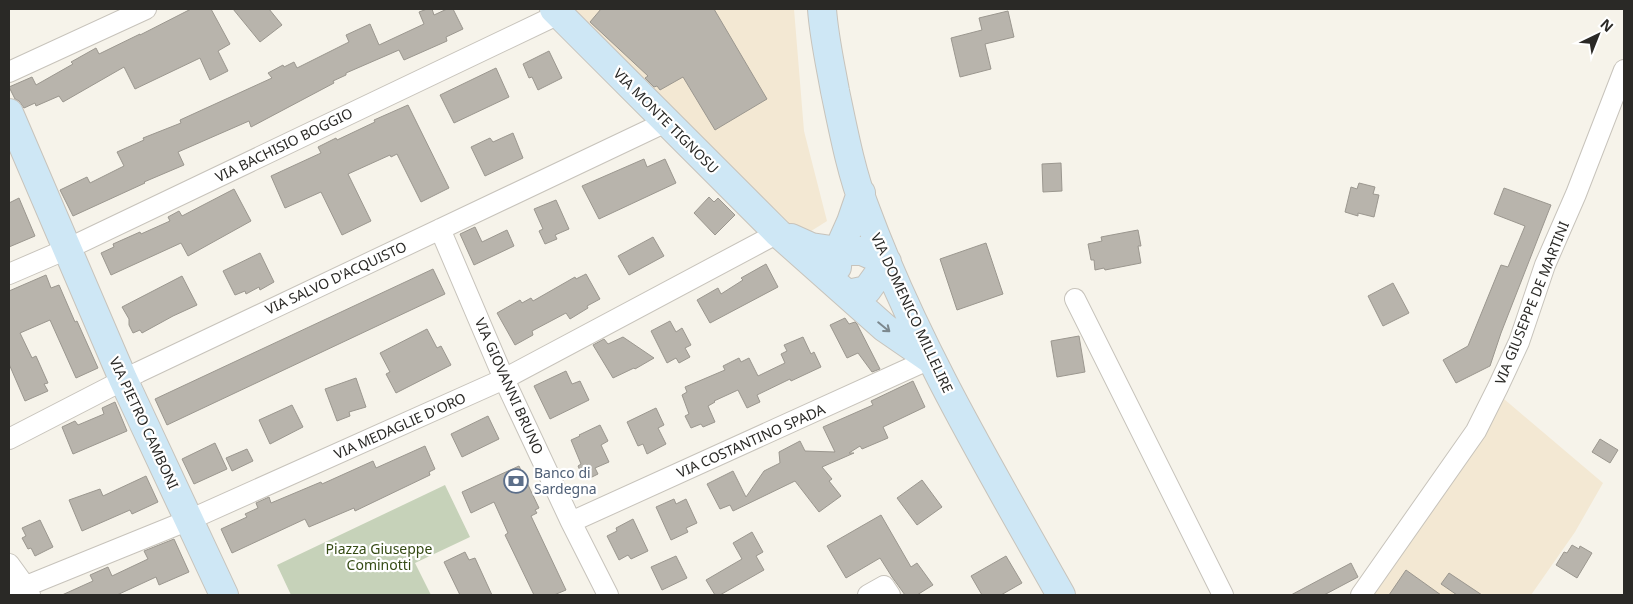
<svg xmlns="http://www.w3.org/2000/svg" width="1633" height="604" font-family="'Noto Sans',sans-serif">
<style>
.industrial{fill:#f3e8d3}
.green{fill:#c6d2b9}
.building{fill:#b8b4ac;stroke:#9b978f}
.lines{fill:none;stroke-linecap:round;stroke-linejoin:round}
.street-casing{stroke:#c7c3bb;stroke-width:22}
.secondary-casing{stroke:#c7c3bb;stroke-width:30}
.street{stroke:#fff;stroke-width:20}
.secondary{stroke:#cee7f5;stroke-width:28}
.oneway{stroke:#7c888e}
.labels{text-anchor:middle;stroke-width:4.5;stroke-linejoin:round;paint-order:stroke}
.street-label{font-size:14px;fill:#2a2926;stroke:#fff}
.service-label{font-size:14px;fill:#4e5e75;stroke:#fff;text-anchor:start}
.park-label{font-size:14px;fill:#354b14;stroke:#fff}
</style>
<rect width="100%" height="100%" fill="#f6f3ea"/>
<path class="industrial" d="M569,9H794L804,131L827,221L797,240Z
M1504,399L1603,483L1575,532L1531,595H1370Z"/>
<path class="green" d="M445,485L470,537L415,563L431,595H291L277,565Z"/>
<path class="building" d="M191,9H211L230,44L218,51L228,71L210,80L200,58L135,89L124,67L63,102L59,96L36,106L35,103L24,108L19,101L15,99L9,87L32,77L36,85L73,64L71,62L96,48L99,54L140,34V35Z
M233,9H269L282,25L260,42Z
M427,9H432L434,15L447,9H453L463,29L446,37L447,41L404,60L399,50L346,73V75L333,81L334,83L251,127L249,121L178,152L184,165L144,182L145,183L73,216L60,190L87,177L90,183L124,166L117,152L144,140L143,138L181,123L180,120L272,78L268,73L283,65L284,67L294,62L297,68L349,42L346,35L370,24L379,45L424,24L419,12Z
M601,9H714L767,99L715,130L683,77L660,90L657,86L654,87L645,78L648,76L590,22Z
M1008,11L1014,37L985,44L991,69L960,77L951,38L982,30L979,18Z
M549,51L562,78L538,90L532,77L529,78L523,64Z
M496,68L509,97L454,123L440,95Z
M408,105L449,188L421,202L397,154L391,157L390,155L348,174L371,221L342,235L321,192L285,208L271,176L321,153L318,147L336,138L337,140L375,122L374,120Z
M513,133L523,158L485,176L471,147L490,138L493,142Z
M644,159L647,167L665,159L676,183L599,219L582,186Z
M1061,163L1062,191L1043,192L1042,164Z
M1359,183L1375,187L1373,194L1379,195L1374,217L1358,213V216L1345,212L1351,187L1357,189Z
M1504,188L1551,205L1501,333L1490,366L1456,383L1443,360L1468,346L1501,265L1508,267L1525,226L1494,214Z
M234,189L251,221L188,256L181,243L111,275L101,253L114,247L113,244L140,232L141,234L170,221L168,217L179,211L182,216Z
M709,197L714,202L718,198L735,215L715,235L694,213Z
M19,198L35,236L9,247V203Z
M556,200L569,229L555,235L557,239L545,244L539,231L543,229L534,209Z
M475,227L482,242L507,230L514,246L474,265L460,234Z
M1138,230L1141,246H1138L1141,263L1105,270L1104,268L1095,270L1094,260H1091L1088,244L1102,241L1101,237Z
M653,237L664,256L629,275L618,256Z
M986,243L1003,294L957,310L940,259Z
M260,253L274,282L260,290L259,287L246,294L245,291L235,295L223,271Z
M766,264L778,287L710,323L697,300L718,288L721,294L743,280L741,278Z
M433,269L445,294L167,425L155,399Z
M586,274L600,299L587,306L588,308L570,319L566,313L532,331L533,335L515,345L497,313L520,300L522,303L531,298L533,301L575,277L576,279Z
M46,275L51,288L59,285L75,322L77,321L98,368L76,378L50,320L20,333L32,358L36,356L48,383L44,384L48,391L25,401L9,364V291Z
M182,276L197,305L173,316L142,333L140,330L133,333L129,325V319L122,307Z
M1393,283L1409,313L1383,326L1368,296Z
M845,318L849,324L855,322L857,324L880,369L872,372L858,353L847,358L830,325Z
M670,321L676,332L682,328L691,345L685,348L690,357L679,363L676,358L667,363L651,331Z
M427,329L437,348L441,346L451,365L396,393L386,374L390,372L380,353Z
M1079,336L1085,372L1057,377L1051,341Z
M623,337L654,358L635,369L634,368L613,378L593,345L604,339L608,344Z
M803,337L811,354L814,352L821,367L791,381L790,379L757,395L760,402L747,408L738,390L714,401L715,402L708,406L715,422L703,427L701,424L691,428L685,416L689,414L682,395L687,392L685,387L725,370L723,366L739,358L741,362L749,358L758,376L785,363L781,354L787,351L784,345Z
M566,371L572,384L580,381L589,400L550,419L534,386Z
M356,378L366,407L349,412L350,416L337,421L325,389Z
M913,381L925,407L883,427L888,438L862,449L860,446L849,453H854L822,467L832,479L829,481L841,496L819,512L795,481L733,511L730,505L720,509L707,484L733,471L746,497L764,471L780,463L779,452L800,441L805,451L835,452L823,427L873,405L871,401Z
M115,402L127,431L73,454L62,427L75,421L78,425L104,414L102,408Z
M292,405L303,427L270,444L259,420Z
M656,408L664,425L658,428L666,444L647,454L643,444L638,446L627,422Z
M488,416L499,439L462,457L451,434Z
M600,425L608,441L601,445L609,462L595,468L598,474L588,479L583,477L578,466L581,464L571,440L580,436L579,435Z
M1600,439L1618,450L1610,463L1592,452Z
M215,443L227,469L194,484L182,459Z
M425,446L435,469L429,472L430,475L355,511L354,508L309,527L305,519L232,553L221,529L247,517L245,514L258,508L256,503L269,497L271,503L321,482L322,484L373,461L376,468Z
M247,449L253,461L232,471L226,458Z
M519,466L539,508L535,510L537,513L531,516L566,590L554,595H534L505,535L508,533L494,502L471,513L462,492Z
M146,476L158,502L132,514L130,510L82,531L69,500L100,489L103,496Z
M922,480L942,507L917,525L897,498Z
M674,499L676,504L686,499L697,523L686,528L688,532L671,540L656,507Z
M881,515L911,567L917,563L933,585L917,595H905L892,577L880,558L846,578L827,546Z
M633,519L648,551L631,559L628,555L619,560L607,536L617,531L616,528Z
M40,520L53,547L35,556L31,548L28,549L22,538L26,536L22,528Z
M752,532L763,552L756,556L764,570L720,595H715L706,580L742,559L733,543Z
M174,539L189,572L159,585L156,577L117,595H62L93,581L90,575L108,567L112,576L148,559L144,551Z
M1572,545L1579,549L1580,546L1592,553L1577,578L1556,565L1564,552L1567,553Z
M465,552L469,560L475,558L492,595H460L444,562Z
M676,556L687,578L662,590L651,567Z
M1006,556L1022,583L1001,595H982L971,576Z
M1351,563L1358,577L1324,595H1291Z
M1406,570L1441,595H1389Z
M1449,573L1482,595H1457L1441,584Z"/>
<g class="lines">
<g class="street-casing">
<path id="street" d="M9,72L146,9
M440,229L504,379L571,522L608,595
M9,274L67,249L559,14
M1075,299L1223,595
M9,439L139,372L666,122
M571,522L930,359
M9,564L25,586L30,595
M9,593L189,520L504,379L778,233
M868,595L884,586L890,595
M1361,595L1476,431L1498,387L1519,342L1545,265L1576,194L1624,70"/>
</g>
<g class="secondary-casing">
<path id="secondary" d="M554,9L778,233L885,328L930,359
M822,9C824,37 830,63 835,91C843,129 851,172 865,208C915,344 990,469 1061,595
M9,113L123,379L224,595
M791,238L811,247L838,251H862L887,262
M837,267L838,251L851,222L861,193
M848,294L867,290L887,262"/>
</g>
<use href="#street" class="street"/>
<use href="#secondary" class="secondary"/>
</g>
<defs><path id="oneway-shaft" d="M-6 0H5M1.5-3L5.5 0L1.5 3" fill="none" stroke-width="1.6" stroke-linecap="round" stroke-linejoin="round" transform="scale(1.25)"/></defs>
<use class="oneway" href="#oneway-shaft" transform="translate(884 327) rotate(39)"/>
<defs>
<g id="bank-ring" transform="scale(1.25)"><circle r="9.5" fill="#fff" stroke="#5c6f8a" stroke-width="1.5"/><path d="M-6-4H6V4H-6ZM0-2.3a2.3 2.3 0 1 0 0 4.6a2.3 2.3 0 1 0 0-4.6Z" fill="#5c6f8a"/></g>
</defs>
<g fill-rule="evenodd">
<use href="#bank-ring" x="516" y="481"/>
</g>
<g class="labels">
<g class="street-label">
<text transform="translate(666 121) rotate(45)" y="5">VIA MONTE TIGNOSU</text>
<text transform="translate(284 145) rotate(-26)" y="5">VIA BACHISIO BOGGIO</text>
<text transform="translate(336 278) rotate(-25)" y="5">VIA SALVO D'ACQUISTO</text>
<text transform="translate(1532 303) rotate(-68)" y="5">VIA GIUSEPPE DE MARTINI</text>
<text transform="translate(912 313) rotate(65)" y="5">VIA DOMENICO MILLELIRE</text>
<text transform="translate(509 386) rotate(66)" y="5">VIA GIOVANNI BRUNO</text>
<text transform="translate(144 423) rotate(65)" y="5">VIA PIETRO CAMBONI</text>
<text transform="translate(400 426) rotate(-24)" y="5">VIA MEDAGLIE D'ORO</text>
<text transform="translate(751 441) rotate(-24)" y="5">VIA COSTANTINO SPADA</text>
</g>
<g class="service-label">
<text x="534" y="478">Banco di<tspan x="534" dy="16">Sardegna</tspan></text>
</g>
<g class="park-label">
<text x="379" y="554">Piazza Giuseppe<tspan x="379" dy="16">Cominotti</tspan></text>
</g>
</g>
<rect width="1633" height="604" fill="none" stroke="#2a2926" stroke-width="20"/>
<g transform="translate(1598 35) rotate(43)" stroke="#ffffff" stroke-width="4" paint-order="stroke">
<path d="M0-4L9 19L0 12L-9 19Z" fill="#2a2926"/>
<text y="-8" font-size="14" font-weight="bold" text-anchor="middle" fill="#2a2926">N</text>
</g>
</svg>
